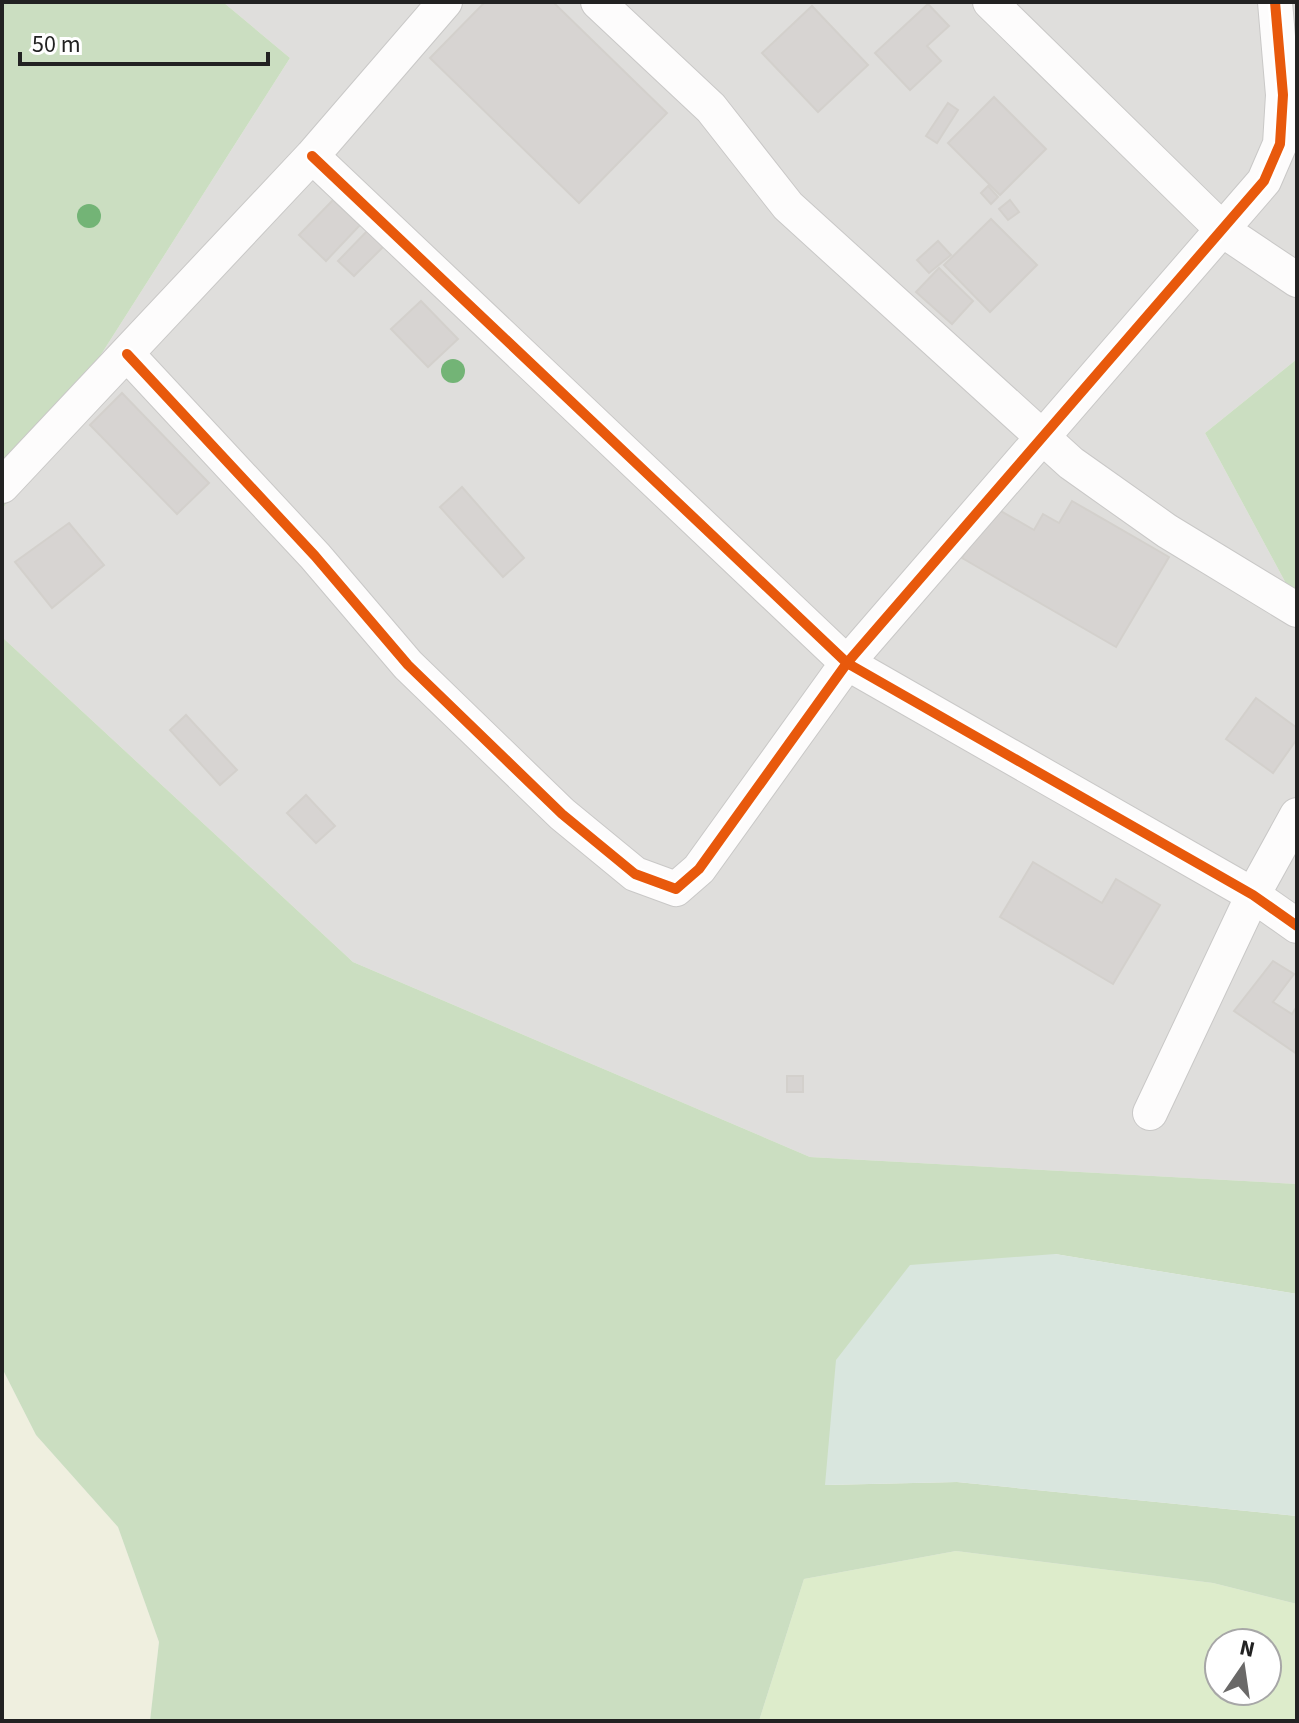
<svg xmlns="http://www.w3.org/2000/svg" width="1299" height="1723" font-family="'Source Sans 3',sans-serif">
<style>
.residential{fill:#dfdedc}
.farmland{fill:#efefdf}
.grass{fill:#ddeccb;fill-rule:evenodd}
.forest{fill:#cbdec1}
.wetland{fill:#d9e6de}
.building{fill:#d7d4d2;stroke:#d3d0cc;stroke-width:2}
.lines{fill:none;stroke-linecap:round;stroke-linejoin:round}
.minor-casing{stroke:#c9c8c7;stroke-width:36}
.minor{stroke:#fdfcfc;stroke-width:34}
.cycleway-casing{stroke:#fff;stroke-width:15}
.cycleway{stroke:#e8590c;stroke-width:10}
.tree{fill:#73b476}
</style>
<rect width="100%" height="100%" fill="#f0eeeb"/>
<path class="residential" d="M223,2H1297V359L1205,433L1297,604V1184L810,1157L353,962L2,637V510L290,58Z"/>
<path class="farmland" d="M2,1368L36,1435L118,1527L159,1642L150,1721H2Z"/>
<path class="grass" d="M956,1551L1213,1583L1297,1604V1721H759L804,1579ZM1219,1643H1267V1691H1219Z"/>
<path class="forest" d="M2,2H223L290,58L2,510Z
M1297,359V604L1205,433Z
M2,637L353,962L810,1157L1297,1184V1294L1055,1254L826,1485L957,1482L1297,1516V1604L1213,1583L956,1551L804,1579L759,1721H150L159,1642L118,1527L36,1435L2,1368Z"/>
<path class="wetland" d="M1055,1254L1297,1294V1516L957,1482L825,1485L836,1360L910,1265Z"/>
<path class="building" d="M485,2H553L667,113L579,203L430,58Z
M928,4L949,26L927,46L941,61L910,90L875,53Z
M812,6L868,65L818,112L762,53Z
M994,97L1046,149L1000,195L948,143Z
M948,103L958,110L937,143L926,136Z
M988,186L998,197L991,204L981,193Z
M333,200L360,225L326,261L299,235Z
M1010,200L1019,212L1008,220L999,209Z
M991,219L1037,265L990,312L944,265Z
M372,226L388,242L354,276L338,261Z
M938,241L951,255L929,273L917,260Z
M939,268L973,301L952,324L916,292Z
M421,301L458,339L428,367L391,329Z
M122,393L209,483L177,514L90,425Z
M462,487L524,558L503,577L440,507Z
M1072,501L1169,557L1116,647L962,558L992,506L1034,530L1043,514L1059,523Z
M69,523L104,565L52,608L15,562Z
M1256,698L1297,728V739L1273,773L1226,739Z
M186,715L237,770L220,785L170,730Z
M306,795L335,826L316,843L287,813Z
M1033,862L1102,903L1116,879L1160,905L1113,984L1000,917Z
M1273,961L1294,974L1273,1002L1292,1014L1297,1006V1054L1234,1011Z
M787,1076H803V1092H787Z"/>
<g class="lines">
<g class="minor-casing">
<path id="minor" d="M598,2L711,108L788,206L1071,463L1167,531L1297,610
M990,2L1224,231L1297,280
M312,156L847,663L1253,895L1297,926
M127,354L315,556L408,665L562,814L635,874L676,889L699,869L847,663L1264,181L1280,144L1283,95L1275,2
M2,486L312,156L445,2
M1150,1113L1253,895L1297,815"/>
</g>
<use href="#minor" class="minor"/>
<g class="cycleway-casing">
<path id="cycleway" d="M312,156L847,663L1253,895L1297,926
M127,354L315,556L408,665L562,814L635,874L676,889L699,869L847,663L1264,181L1280,144L1283,95L1275,2"/>
</g>
<use href="#cycleway" class="cycleway"/>
</g>
<g class="tree">
<circle cx="89" cy="216" r="12"/>
<circle cx="453" cy="371" r="12"/>
</g>
<rect width="1299" height="1723" fill="none" stroke="#222222" stroke-width="8"/>
<g transform="translate(1243 1667) rotate(13)"><circle r="38" fill="#ffffff" stroke="#a7a7a7" stroke-width="2"/>
<path d="M0-6L14 30L0 20L-14 30Z" fill="#6a6968"/>
<text y="-12" font-size="22" font-weight="bold" text-anchor="middle" fill="#222222">N</text>
</g>
<path d="M20 52v12h248v-12" fill="none" stroke="#222222" stroke-width="4"/>
<text x="32" y="52" font-size="24" fill="#222222" stroke="#ffffff" stroke-width="6" paint-order="stroke">50 m</text>
</svg>
